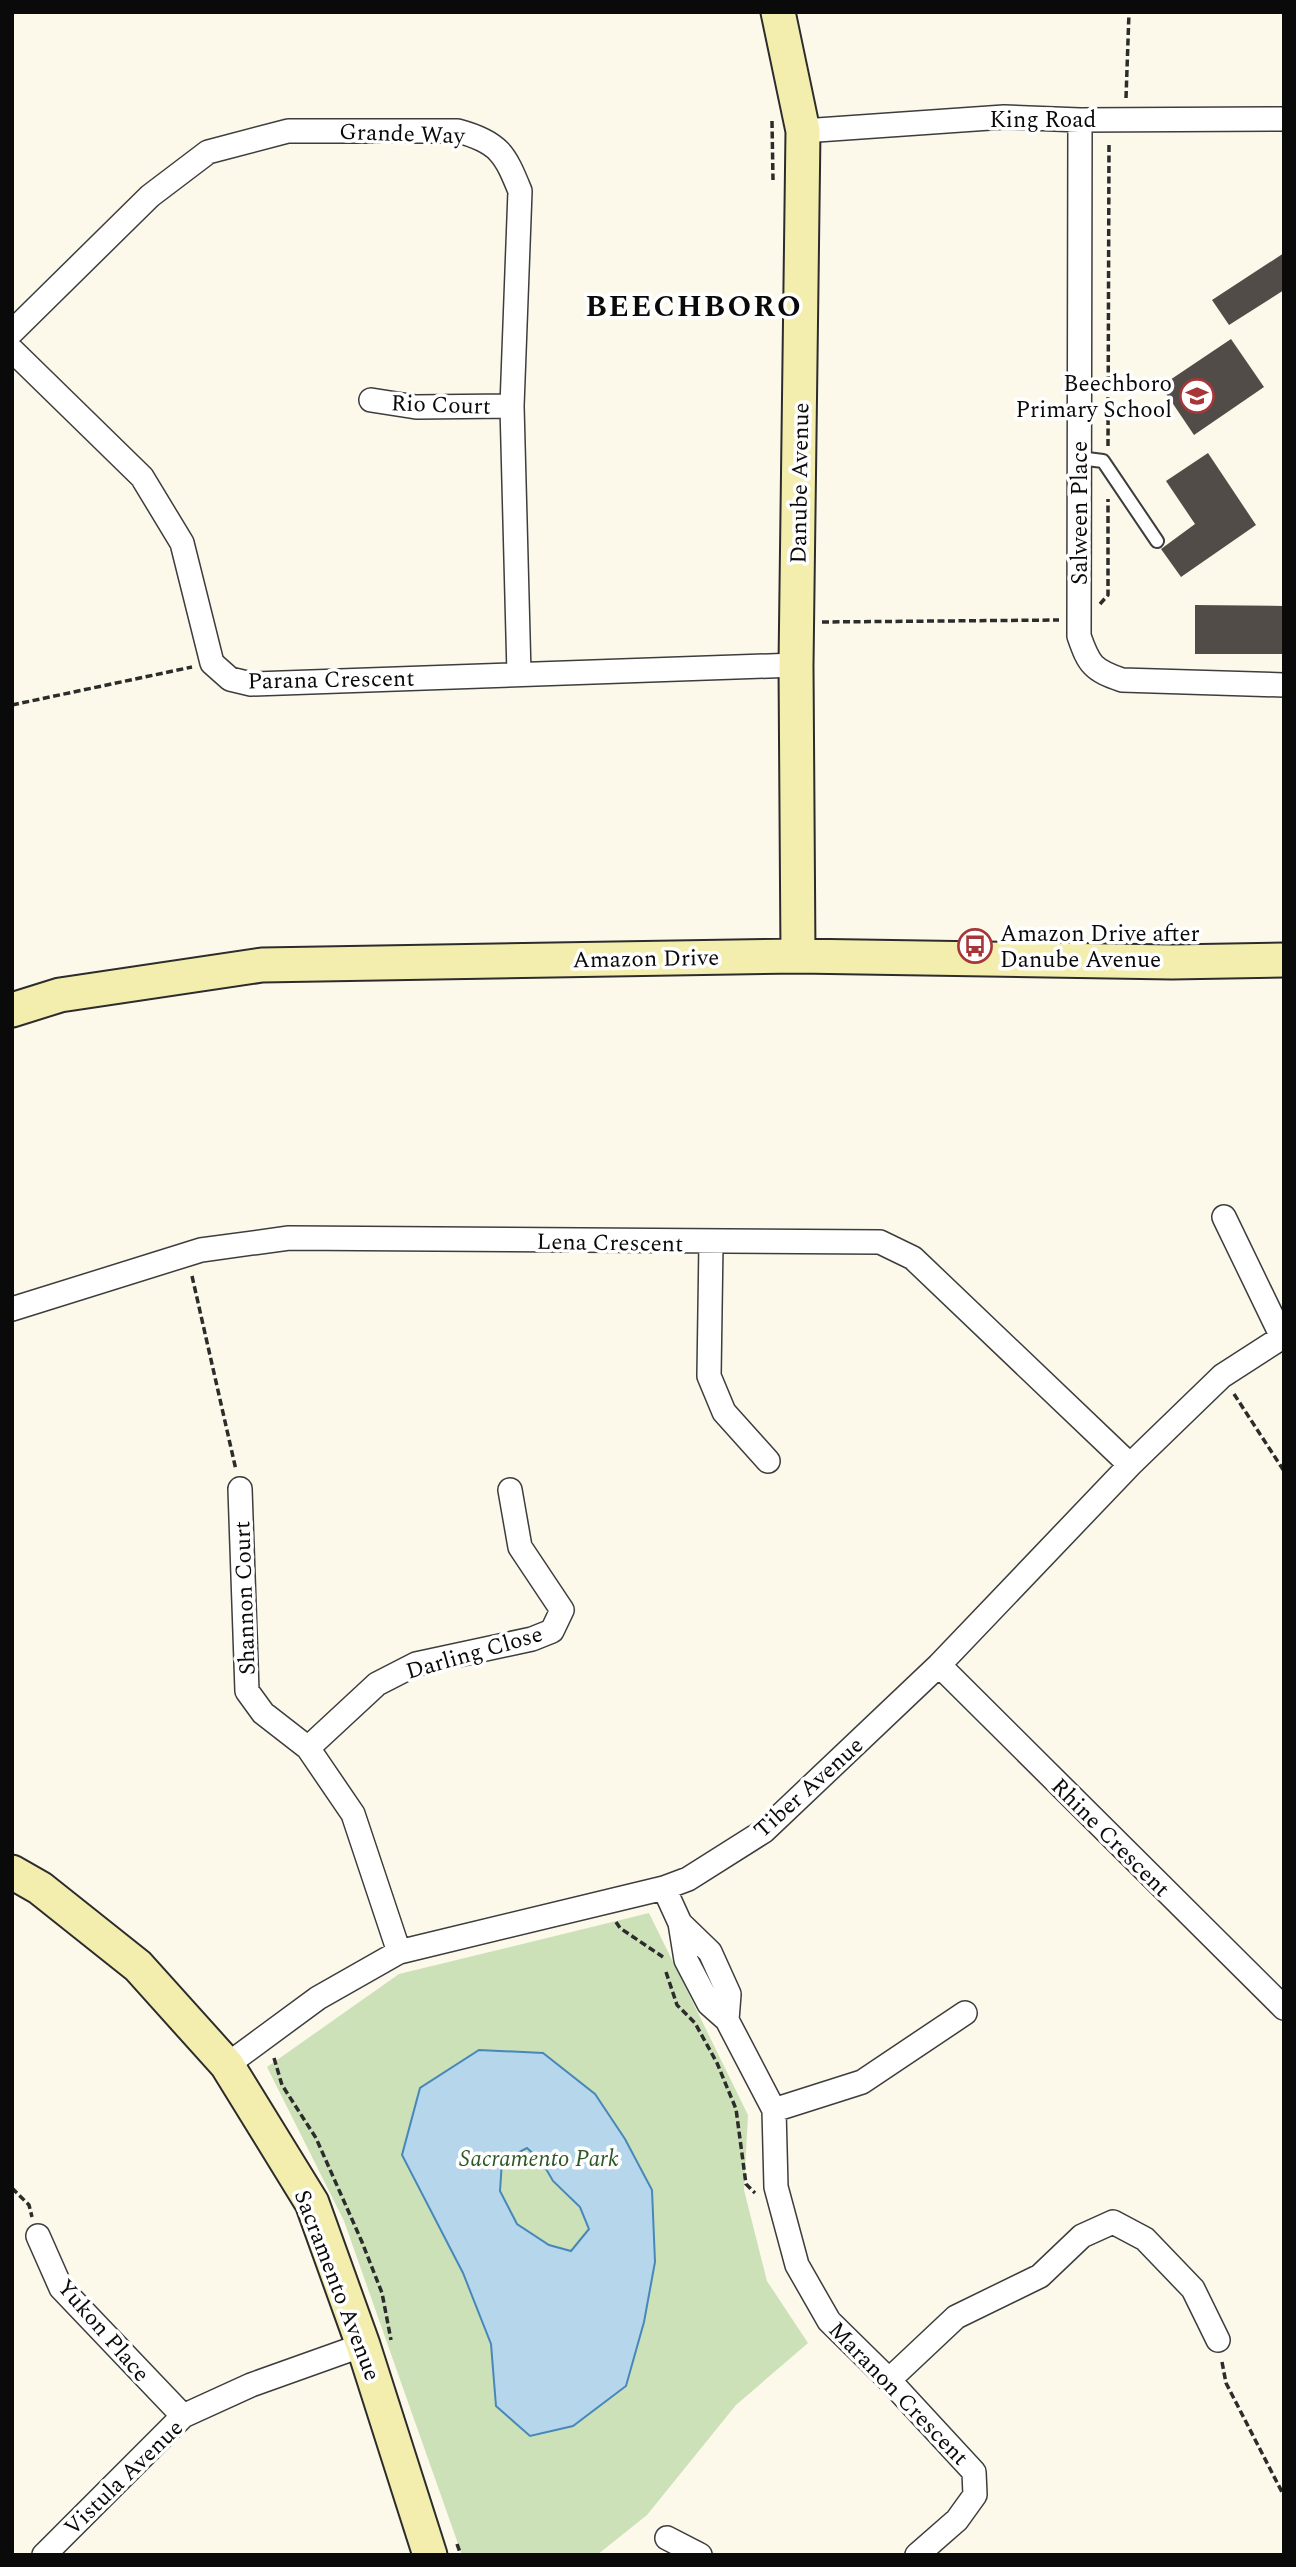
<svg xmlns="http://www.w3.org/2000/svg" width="1296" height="2567" font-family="Spectral,serif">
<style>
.green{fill:#cde1b9}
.water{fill:#b6d6ec;stroke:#4788b9;stroke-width:2;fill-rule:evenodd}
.building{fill:#514c48}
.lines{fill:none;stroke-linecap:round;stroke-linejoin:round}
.lane-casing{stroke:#3d3d3d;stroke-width:16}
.street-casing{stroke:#3d3d3d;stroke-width:26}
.secondary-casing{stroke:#2c2c2c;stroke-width:37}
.path{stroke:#2c2c2c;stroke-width:3.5;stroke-dasharray:7 3.5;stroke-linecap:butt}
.lane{stroke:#fff;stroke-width:12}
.street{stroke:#fff;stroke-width:23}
.secondary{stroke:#f3eeae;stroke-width:33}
.labels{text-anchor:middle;stroke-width:7;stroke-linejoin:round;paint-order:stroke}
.street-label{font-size:23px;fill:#0a0a0a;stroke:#fff}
.poi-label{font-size:23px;fill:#0a0a0a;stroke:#fff;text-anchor:end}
.park-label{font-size:23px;font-style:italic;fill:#2d5824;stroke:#fff}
.district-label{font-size:30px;font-weight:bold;letter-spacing:2px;fill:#0a0a0a;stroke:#fff}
</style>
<rect width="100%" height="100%" fill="#fcf9ea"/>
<path class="green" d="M649,1913L748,2115L744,2190L767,2281L808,2343L736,2405L647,2515L597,2555H462L344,2221L267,2067L399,1974Z"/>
<path class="water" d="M479,2050L543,2053L595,2094L625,2139L652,2190L655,2262L644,2322L626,2386L573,2426L530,2436L496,2406L491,2344L463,2273L402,2155L420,2088ZM527,2148L542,2162L553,2181L580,2207L589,2229L571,2251L549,2245L517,2224L500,2191L502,2161Z"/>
<path class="building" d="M1284,253V290L1229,325L1212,300Z
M1231,339L1264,387L1194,435L1161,386Z
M1208,453L1256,525L1181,577L1161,549L1195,524L1166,481Z
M1195,605L1284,606V654H1195Z"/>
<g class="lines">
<g class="lane-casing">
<path id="lane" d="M1079,458L1103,461L1157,541"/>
</g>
<g class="street-casing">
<path id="street" d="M1080,120L1079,636C1089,665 1093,670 1122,680L1284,685
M803,131L1004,117L1080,120L1284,119
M12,332L150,196L208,152L288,131H458C499,142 505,154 520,191L512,406L519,674
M12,350L142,477L182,543L212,663L230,679L251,684L796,665
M371,400L416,407L512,406
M1224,1217L1282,1337
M711,1243L709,1376L724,1412L768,1461
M12,1309L201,1250L289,1238L880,1242L913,1258L1130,1465
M240,1489L247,1691L263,1713L308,1748L353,1814L399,1952
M939,1665L1284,2008
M308,1748L377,1684L416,1664L532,1639L552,1631L562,1610L520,1547L510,1490
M664,1888L680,1923L686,1960L709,2004L727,2020L774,2110L776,2187L797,2265L829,2321L889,2380L974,2472L975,2495L957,2520L917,2555
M680,1923L710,1952L729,1994L727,2020
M227,2065L318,1998L399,1952L664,1888L688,1879L764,1831L939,1665L1130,1465L1222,1376L1284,1336
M774,2110L862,2082L965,2013
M38,2236L61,2288L183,2416
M889,2380L956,2317L1040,2276L1082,2236L1113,2222L1145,2239L1193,2289L1218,2340
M667,2538L700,2555
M44,2555L183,2416L251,2385L363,2345"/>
</g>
<g class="secondary-casing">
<path id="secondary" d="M778,12L803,131L796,665L798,956
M12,1010L60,995L262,965L798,956L1172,962L1284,960
M12,1872L40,1888L138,1966L227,2065L312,2203L363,2345L430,2555"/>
</g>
<path class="path" d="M1126,98L1129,12
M772,121L773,180
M1108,446L1109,142
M1100,604L1108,595V499
M822,622L1059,620
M12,705L192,667
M192,1276L236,1470
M1234,1394L1284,1471
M616,1922L620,1928L663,1957
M666,1972L677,2005L695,2023L717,2063L736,2109L746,2184L755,2193
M274,2058L282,2085L316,2138L362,2242L382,2293L391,2340
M12,2188L29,2205L32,2217
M1222,2362L1226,2383L1284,2496
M457,2544L461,2555"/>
<use href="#lane" class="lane"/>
<use href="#street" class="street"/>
<use href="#secondary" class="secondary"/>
</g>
<defs>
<g id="school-ring" transform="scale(1.75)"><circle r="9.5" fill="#fff" stroke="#a63638" stroke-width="1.5"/><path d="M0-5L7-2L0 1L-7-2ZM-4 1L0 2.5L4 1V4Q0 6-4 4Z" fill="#a63638"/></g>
<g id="bus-ring" transform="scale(1.75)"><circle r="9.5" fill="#fff" stroke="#a63638" stroke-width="1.5"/><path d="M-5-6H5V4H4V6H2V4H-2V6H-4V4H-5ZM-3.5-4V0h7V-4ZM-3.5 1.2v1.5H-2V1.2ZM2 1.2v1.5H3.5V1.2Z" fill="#a63638"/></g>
</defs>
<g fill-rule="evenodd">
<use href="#school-ring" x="1197" y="396"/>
<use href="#bus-ring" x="975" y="946"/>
</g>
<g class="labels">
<g class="street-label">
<text x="1043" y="127">King Road</text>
<text transform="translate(402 133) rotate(2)" y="8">Grande Way</text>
<text transform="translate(441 404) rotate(2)" y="8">Rio Court</text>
<text transform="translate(799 483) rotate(-89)" y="8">Danube Avenue</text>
<text transform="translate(1079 513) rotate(-90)" y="8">Salween Place</text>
<text transform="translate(331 679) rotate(-1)" y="8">Parana Crescent</text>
<text transform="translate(646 958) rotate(-1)" y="8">Amazon Drive</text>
<text transform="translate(610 1242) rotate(1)" y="8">Lena Crescent</text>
<text transform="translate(244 1598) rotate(-92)" y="8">Shannon Court</text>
<text transform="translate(474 1652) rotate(-16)" y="8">Darling Close</text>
<text transform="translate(808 1787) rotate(-42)" y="8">Tiber Avenue</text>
<text transform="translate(1111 1837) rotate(45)" y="8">Rhine Crescent</text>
<text transform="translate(338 2285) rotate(69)" y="8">Sacramento Avenue</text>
<text transform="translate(104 2330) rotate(49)" y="8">Yukon Place</text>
<text transform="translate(899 2393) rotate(46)" y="8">Maranon Crescent</text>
<text transform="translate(123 2477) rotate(-44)" y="8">Vistula Avenue</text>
</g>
<g class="poi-label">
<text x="1172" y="391">Beechboro<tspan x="1172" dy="26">Primary School</tspan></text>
<text x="1000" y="941" text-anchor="start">Amazon Drive after<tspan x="1000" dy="26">Danube Avenue</tspan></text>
</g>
<g class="park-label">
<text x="539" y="2166">Sacramento Park</text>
</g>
<g class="district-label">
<text x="694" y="316">BEECHBORO</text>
</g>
</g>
<rect width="1296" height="2567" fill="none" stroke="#0a0a0a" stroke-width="28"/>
</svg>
